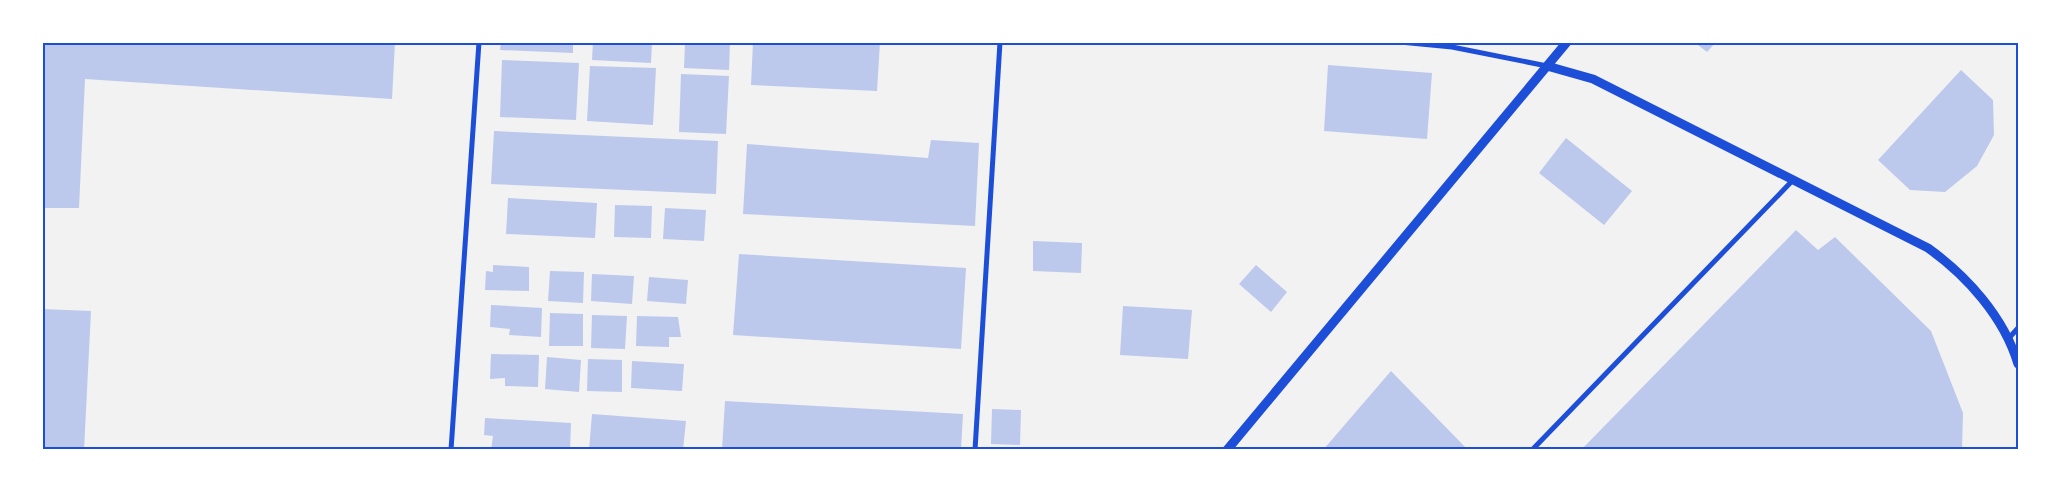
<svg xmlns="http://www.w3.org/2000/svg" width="2061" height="492" font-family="'Archivo Narrow',sans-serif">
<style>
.building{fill:#bdc9ec}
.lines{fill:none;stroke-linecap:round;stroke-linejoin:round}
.minor{stroke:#1d4ed8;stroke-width:5}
.tertiary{stroke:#1d4ed8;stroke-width:9}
.neatline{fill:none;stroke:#1d4ed8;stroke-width:2}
</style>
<rect width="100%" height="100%" fill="#f2f2f2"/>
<path class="building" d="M42,42H395L392,99L85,79L79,208H42Z
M501,42H573V53L500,50Z
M593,42H652L651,63L592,60Z
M685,42H730L729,70L684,68Z
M753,42H880L877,91L751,85Z
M1694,42H1716L1707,52Z
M502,60L579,63L576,120L500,117Z
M1328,65L1432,73L1427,139L1324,131Z
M590,66L656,68L653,125L587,121Z
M1961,70L1993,100L1994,135L1977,166L1945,192L1910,190L1878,160Z
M681,74L729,76L726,134L679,132Z
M494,131L718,141L716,194L491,184Z
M1566,138L1632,191L1604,225L1539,173Z
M931,140L979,143L975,226L743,214L747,144L928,158Z
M508,198L597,203L595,238L506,234Z
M615,205L652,206L651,238L614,237Z
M665,208L706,210L704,241L663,239Z
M1796,230L1818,250L1835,237L1931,331L1963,413L1962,450H1581Z
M1033,241L1082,243L1081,273L1033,271Z
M739,254L966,268L961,349L733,335Z
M493,265L529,267V291L485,290L486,271L493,272Z
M1256,265L1287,292L1271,312L1239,284Z
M550,271L584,272L583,303L548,301Z
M592,274L634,276L632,304L591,301Z
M649,277L688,280L686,304L647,301Z
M491,305L542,308L541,337L509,335L510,329L490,327Z
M1123,306L1192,310L1188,359L1120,355Z
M42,309L91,311L84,450H42Z
M550,313L583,314V346H549Z
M592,315L627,316L625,349L591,348Z
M637,316L678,317L681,337H669V347L636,346Z
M491,354L539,355L538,387L505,386V378L490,379Z
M547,357L581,360L579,392L545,389Z
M588,359L622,360V392L587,391Z
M632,361L684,364L682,391L631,388Z
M1391,371L1468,450H1323Z
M725,401L963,414L961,450H722Z
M992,409L1021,410L1020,445L991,444Z
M592,414L686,421L683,450H589Z
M485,418L571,423L570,450H491L493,436L484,435Z"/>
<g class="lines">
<path class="minor" d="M1400,42L1452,47L1547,66
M2009,338L2018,328
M451,450L479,42
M975,450L1000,42
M1532,450L1794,179"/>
<path class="tertiary" d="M1547,66L1593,79L1928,248C1967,276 2004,317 2018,364
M1227,450L1567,42"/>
</g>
<rect width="2061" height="492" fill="none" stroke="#ffffff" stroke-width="88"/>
<rect x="44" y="44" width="1973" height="404" class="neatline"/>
</svg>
